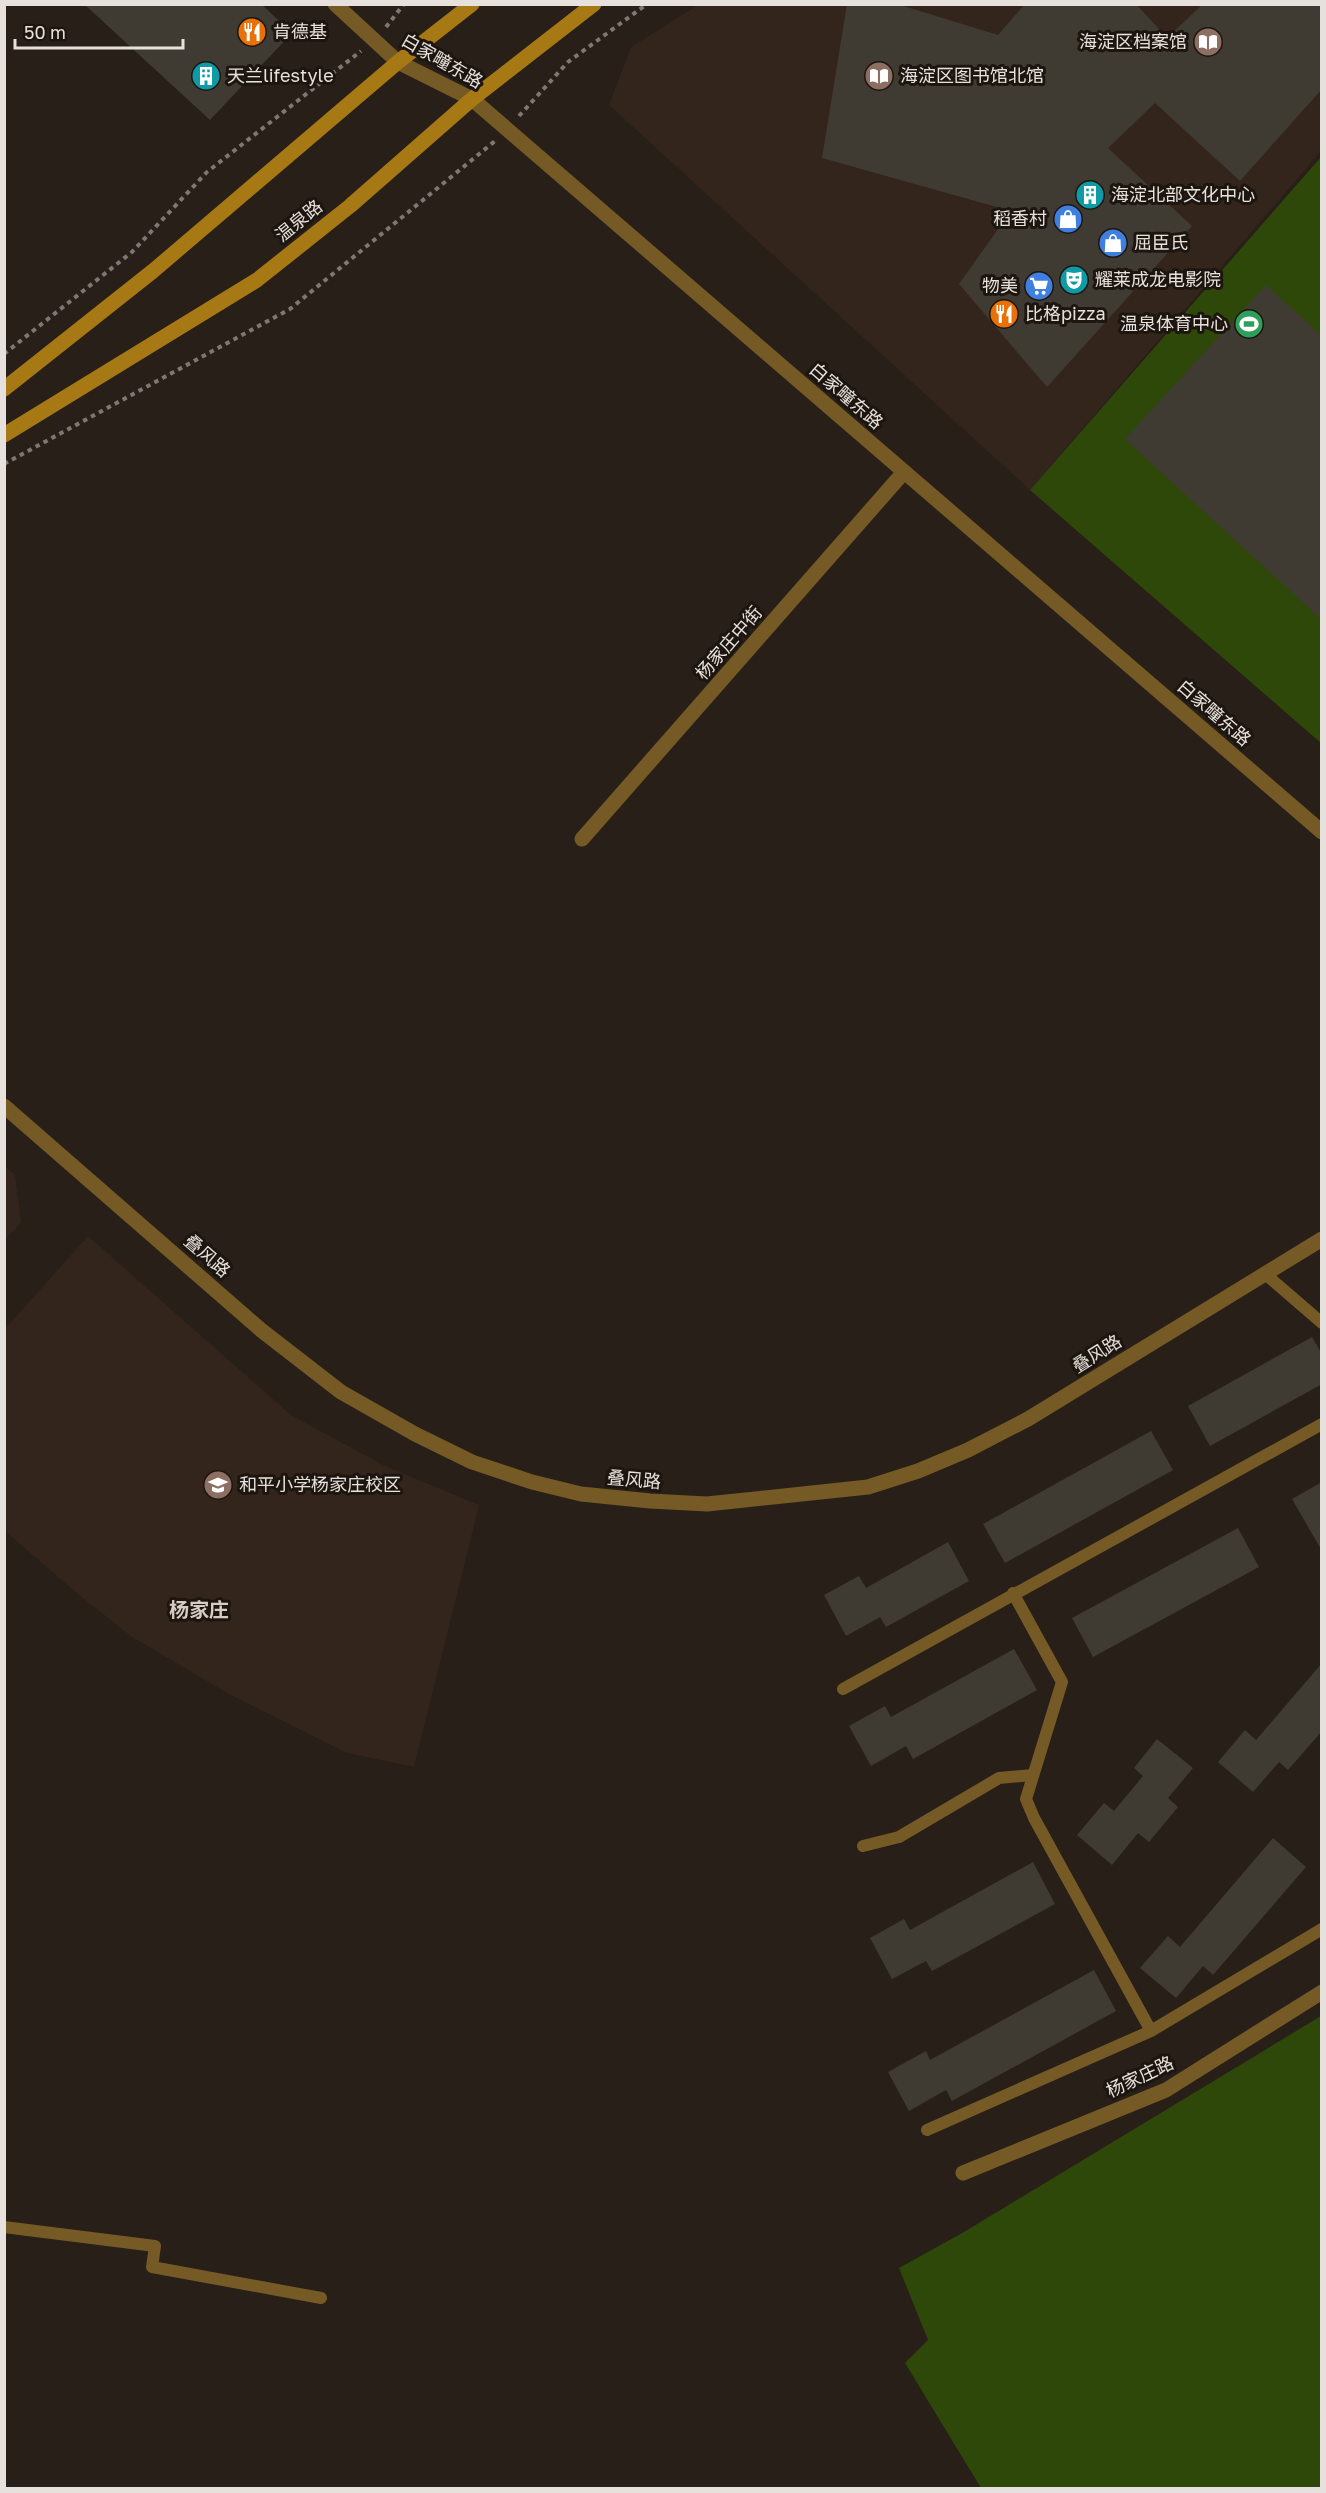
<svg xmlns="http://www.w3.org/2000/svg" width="1326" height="2493" font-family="'Golos Text','Noto Sans SC',sans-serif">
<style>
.built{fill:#33251b}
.green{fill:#2e480a}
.building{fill:#403b32}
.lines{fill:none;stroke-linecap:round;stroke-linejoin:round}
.path{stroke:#7e7872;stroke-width:4;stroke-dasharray:4.5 4.5;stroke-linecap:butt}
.service{stroke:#765a25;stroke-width:12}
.minor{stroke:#765a25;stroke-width:15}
.tertiary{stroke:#765a25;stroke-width:15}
.secondary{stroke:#a77915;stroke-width:15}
.labels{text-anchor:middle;stroke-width:6;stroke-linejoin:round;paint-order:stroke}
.poi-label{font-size:18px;fill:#e6e1dc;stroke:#1d150f;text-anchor:start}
.street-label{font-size:18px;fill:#e6e1dc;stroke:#1d150f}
.neighbourhood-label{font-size:20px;font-weight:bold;fill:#d7ccc3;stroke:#1d150f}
</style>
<rect width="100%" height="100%" fill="#271f18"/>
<path class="built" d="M698,5H1321V151L1030,490L609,105L631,47Z
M5,1166L15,1175L21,1222L5,1240Z
M88,1236L291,1415L383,1465L479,1505L414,1767L347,1753L229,1694L132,1637L79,1595L5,1531V1329Z"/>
<path class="green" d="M1321,157V743L1030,490Z
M1321,2016V2488H981L905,2363L928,2340L899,2268L964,2232Z"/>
<path class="building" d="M84,4H261L292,33L210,120Z
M847,4H897L998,35L1025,4H1136L1167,38L1203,4H1322V89L1240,181L1155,103L1108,148L1192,226L1047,387L959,284L1011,211L822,158Z
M1266,285L1322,336V620L1125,439Z
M1312,1337L1322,1354V1384L1210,1446L1188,1406Z
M1151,1431L1173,1470L1005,1563L983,1524Z
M1322,1482V1551L1292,1499Z
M1238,1528L1259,1567L1093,1657L1072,1618Z
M948,1542L969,1581L886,1627L880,1617L846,1636L824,1595L859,1576L866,1588Z
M1014,1649L1037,1690L913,1759L906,1746L871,1766L849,1726L885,1706L891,1717Z
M1322,1663V1731L1288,1770L1279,1762L1253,1792L1218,1762L1245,1730L1256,1740Z
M1157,1739L1193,1768L1168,1798L1178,1807L1149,1842L1138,1833L1112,1865L1077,1835L1104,1803L1114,1811L1143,1776L1134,1768Z
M1273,1838L1306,1867L1213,1975L1203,1966L1176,1998L1140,1968L1168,1936L1180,1947Z
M1033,1862L1055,1904L932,1971L926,1961L892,1979L870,1938L904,1919L910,1930Z
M1094,1970L1116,2011L952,2101L946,2090L909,2111L888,2072L926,2051L930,2060Z"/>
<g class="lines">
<path class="path" d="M386,27L404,4
M519,116L568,62L647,4
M4,354L132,252L207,172L361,51
M4,464L290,309L495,141"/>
<path class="service" d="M1264,1273L1322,1323
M1013,1593L1062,1682L1026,1799L1034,1818L1151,2031
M843,1689L1322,1424
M863,1846L899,1837L999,1778L1033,1775
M927,2130L1151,2031L1322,1929
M4,2227L155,2246L152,2267L321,2298"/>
<path class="minor" d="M582,839L904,472"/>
<path class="tertiary" d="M335,4L398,62L472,99L1322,832
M4,1106L261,1330L341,1392L415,1434L472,1462L532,1482L581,1494L650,1501L707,1504L868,1487L918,1471L968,1450L1028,1419L1322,1239
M963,2173L1166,2090L1322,1992"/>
<path class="secondary" d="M4,389L153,271L398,62L472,4
M4,435L257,280L350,206L472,99L594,4"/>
</g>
<defs>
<g id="restaurant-disc" transform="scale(1.5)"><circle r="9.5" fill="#e8710a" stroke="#1d150f"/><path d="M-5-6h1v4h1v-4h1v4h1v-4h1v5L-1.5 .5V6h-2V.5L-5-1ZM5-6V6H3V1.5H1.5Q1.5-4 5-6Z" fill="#fff"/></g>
<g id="library-disc" transform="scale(1.5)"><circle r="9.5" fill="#8d6e63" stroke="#1d150f"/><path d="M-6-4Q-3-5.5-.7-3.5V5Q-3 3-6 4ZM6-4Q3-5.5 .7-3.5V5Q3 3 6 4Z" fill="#fff"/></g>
<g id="building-disc" transform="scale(1.5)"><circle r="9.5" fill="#0f9aa8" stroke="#1d150f"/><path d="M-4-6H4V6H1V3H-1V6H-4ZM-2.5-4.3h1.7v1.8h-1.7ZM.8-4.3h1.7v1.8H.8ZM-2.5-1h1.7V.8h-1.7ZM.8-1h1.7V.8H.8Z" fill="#fff"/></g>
<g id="shop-disc" transform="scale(1.5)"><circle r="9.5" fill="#3f7fe0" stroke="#1d150f"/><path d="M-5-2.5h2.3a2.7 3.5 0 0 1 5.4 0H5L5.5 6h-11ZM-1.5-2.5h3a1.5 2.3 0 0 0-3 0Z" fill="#fff"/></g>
<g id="theatre-disc" transform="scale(1.5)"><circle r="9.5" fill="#0f9aa8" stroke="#1d150f"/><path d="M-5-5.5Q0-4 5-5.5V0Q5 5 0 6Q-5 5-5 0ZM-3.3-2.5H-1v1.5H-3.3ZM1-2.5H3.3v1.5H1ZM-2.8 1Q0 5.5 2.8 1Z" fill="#fff"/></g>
<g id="supermarket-disc" transform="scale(1.5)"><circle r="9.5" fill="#3f7fe0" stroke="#1d150f"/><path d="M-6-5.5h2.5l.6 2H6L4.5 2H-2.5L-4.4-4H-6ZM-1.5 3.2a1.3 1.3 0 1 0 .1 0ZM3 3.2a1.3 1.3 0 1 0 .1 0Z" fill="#fff"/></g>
<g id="stadium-disc" transform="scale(1.5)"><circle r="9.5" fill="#2e9e5b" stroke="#1d150f"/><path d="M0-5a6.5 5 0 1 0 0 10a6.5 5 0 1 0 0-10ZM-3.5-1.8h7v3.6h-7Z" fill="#fff"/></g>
<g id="school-disc" transform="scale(1.5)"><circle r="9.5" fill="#8d6e63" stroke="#1d150f"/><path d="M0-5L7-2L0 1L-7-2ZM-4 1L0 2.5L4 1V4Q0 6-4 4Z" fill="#fff"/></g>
</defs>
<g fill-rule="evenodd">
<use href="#restaurant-disc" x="252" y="32"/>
<use href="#library-disc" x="1208" y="42"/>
<use href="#building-disc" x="206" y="76"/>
<use href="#library-disc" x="879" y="76"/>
<use href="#building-disc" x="1090" y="195"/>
<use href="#shop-disc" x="1068" y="219"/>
<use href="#shop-disc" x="1113" y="243"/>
<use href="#theatre-disc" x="1074" y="280"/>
<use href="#supermarket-disc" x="1039" y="286"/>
<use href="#restaurant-disc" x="1004" y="314"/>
<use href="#stadium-disc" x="1249" y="324"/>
<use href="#school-disc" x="218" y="1485"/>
</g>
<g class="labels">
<g class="poi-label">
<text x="273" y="38">肯德基</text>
<text x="1187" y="48" text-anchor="end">海淀区档案馆</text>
<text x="227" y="82">天兰lifestyle</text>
<text x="900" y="82">海淀区图书馆北馆</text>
<text x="1111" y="201">海淀北部文化中心</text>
<text x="1047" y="225" text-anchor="end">稻香村</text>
<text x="1134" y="249">屈臣氏</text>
<text x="1095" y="286">耀莱成龙电影院</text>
<text x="1018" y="292" text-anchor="end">物美</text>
<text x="1025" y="320">比格pizza</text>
<text x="1228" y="330" text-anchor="end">温泉体育中心</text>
<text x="239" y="1491">和平小学杨家庄校区</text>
</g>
<g class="street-label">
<text transform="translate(442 61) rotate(30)" y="6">白家疃东路</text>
<text transform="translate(299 221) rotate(-39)" y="6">温泉路</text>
<text transform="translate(846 396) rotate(41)" y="6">白家疃东路</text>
<text transform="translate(729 643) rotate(-49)" y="6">杨家庄中街</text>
<text transform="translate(1214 713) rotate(41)" y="6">白家疃东路</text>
<text transform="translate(207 1256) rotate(41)" y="6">叠风路</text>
<text transform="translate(1097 1354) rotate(-32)" y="6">叠风路</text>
<text transform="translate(634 1480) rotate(5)" y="6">叠风路</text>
<text transform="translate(1140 2077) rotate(-25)" y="6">杨家庄路</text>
</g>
<g class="neighbourhood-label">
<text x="199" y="1617">杨家庄</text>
</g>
</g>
<rect width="1326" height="2493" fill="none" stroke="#e6e1dc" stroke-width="12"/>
<path d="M15 39v9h168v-9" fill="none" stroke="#e6e1dc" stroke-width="3"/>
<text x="24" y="39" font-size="18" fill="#e6e1dc" stroke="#1d150f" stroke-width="4.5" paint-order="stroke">50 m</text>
</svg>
